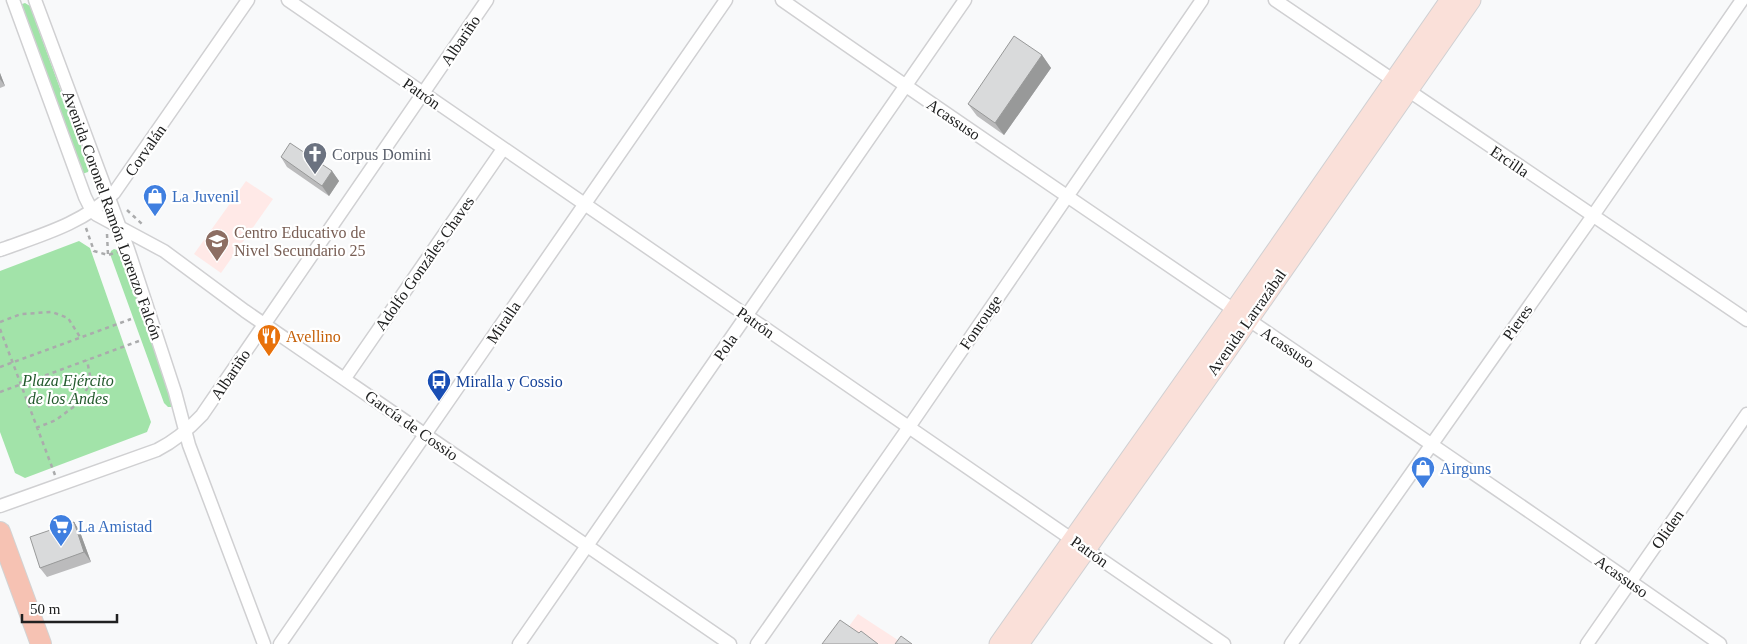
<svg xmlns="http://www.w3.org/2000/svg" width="1747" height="644" font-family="Georgia,serif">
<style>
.education{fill:#ffe9e7}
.green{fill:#a2e3a9}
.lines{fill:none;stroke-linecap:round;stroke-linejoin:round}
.street-casing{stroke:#d0d0d2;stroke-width:15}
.secondary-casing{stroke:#d0d0d2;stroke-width:21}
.primary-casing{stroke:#d2d3d3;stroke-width:22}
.path{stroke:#aaabac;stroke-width:2.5;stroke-dasharray:4 4;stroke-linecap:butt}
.street{stroke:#fff;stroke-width:12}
.secondary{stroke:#fae0d9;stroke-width:19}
.primary{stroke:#f6c2b3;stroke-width:20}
.wall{fill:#bbbbbc}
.shaded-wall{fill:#989999}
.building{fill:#d9dadb;stroke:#989999}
.labels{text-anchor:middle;stroke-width:4.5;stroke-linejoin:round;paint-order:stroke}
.street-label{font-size:16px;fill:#202121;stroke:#fff}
.worship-label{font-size:16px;fill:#5b616d;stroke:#fff;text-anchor:start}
.shop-label{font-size:16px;fill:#366cbe;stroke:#fff;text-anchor:start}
.education-label{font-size:16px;fill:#785e54;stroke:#fff;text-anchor:start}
.food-label{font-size:16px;fill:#c56008;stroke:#fff;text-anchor:start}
.park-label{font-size:16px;font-style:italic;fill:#22592c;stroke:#fff}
.transit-label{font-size:16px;fill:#164399;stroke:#fff;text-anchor:start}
</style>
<rect width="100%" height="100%" fill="#f8f9fa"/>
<path class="education" d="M246,181L273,199L221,273L194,254Z
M858,614L904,644H836Z"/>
<path class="green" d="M25,3L30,6L89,168L88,172L82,174L20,7L22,4Z
M79,241L90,248L151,422L147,432L25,478L15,473L0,432V271Z
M114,249L120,251L174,400L173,407H168L164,403L110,254L111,251Z"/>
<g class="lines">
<g class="street-casing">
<path id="street" d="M13,0L85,197L92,211L97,215L164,251L245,311L730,644
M35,0L128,249L175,392L189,445L264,644
M288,0L1224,644
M782,0C1093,217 1410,426 1720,644
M1275,0L1747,320
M0,250C41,235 82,224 114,193L248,0
M345,378L503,149
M0,506L157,450C175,441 188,430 202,415L487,0
M280,644L726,0
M519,644L965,0
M757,644L909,427L1202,0
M1291,644L1592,217L1742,0
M1587,644L1747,414"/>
</g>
<g class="secondary-casing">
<path id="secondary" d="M999,644L1234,311L1450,0
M1019,644L1226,352L1471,0"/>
</g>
<g class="primary-casing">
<path id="primary" d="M0,532L41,644"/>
</g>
<path class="path" d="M127,210L143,225
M86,228L94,251L108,255L118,252
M107,234L108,255
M0,322L21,314L52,312L68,318L80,337
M0,329L55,475
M0,367L131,319
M0,392L139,341
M36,428L56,420L80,402L91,381L87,360"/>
<use href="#street" class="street"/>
<use href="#secondary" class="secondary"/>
<use href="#primary" class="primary"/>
</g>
<path class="wall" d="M1042,55L1051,68L1004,135L977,116L968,104Z
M0,73L5,86L0,88Z
M281,157L332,171L339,181L329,196L287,167Z
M74,522L80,532L91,562L47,577L40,568Z"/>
<path class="shaded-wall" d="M1042,55L1051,68L1004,135L995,123Z
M0,73L5,86L0,79Z
M332,171L339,181L329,196L322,186Z
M74,522L80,532L91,562L84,552Z"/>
<path class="building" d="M1014,36L1042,55L995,123L968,104Z
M290,143L332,171L322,186L281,157Z
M74,522L84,552L40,568L30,537Z
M840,620L859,633L861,631L878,644H822Z
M901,636L912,644H895Z"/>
<defs>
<g id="church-pin" transform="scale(1.25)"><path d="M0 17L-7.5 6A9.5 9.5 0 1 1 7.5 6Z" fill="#6b7280" stroke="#fff"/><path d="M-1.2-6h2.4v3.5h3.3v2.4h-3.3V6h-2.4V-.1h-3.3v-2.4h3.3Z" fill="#fff"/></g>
<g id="shop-pin" transform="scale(1.25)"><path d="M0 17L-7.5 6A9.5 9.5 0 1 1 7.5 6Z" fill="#3f7fe0" stroke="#fff"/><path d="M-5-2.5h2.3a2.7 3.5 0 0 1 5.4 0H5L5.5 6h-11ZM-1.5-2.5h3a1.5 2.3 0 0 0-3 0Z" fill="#fff"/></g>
<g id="school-pin" transform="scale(1.25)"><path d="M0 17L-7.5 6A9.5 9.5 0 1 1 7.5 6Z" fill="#8d6e63" stroke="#fff"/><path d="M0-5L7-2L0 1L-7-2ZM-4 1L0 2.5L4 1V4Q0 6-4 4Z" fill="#fff"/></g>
<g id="restaurant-pin" transform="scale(1.25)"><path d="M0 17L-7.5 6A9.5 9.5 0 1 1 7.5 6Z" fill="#e8710a" stroke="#fff"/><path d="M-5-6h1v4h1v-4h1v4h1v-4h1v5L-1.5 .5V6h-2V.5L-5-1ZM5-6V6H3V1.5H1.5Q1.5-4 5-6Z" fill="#fff"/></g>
<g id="bus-pin" transform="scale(1.25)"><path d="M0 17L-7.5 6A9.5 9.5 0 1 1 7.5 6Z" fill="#1a4fb4" stroke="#fff"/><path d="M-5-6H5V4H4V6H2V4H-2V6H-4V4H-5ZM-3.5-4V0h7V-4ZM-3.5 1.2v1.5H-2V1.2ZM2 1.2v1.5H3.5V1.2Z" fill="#fff"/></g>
<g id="supermarket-pin" transform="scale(1.25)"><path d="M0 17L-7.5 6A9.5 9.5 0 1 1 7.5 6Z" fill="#3f7fe0" stroke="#fff"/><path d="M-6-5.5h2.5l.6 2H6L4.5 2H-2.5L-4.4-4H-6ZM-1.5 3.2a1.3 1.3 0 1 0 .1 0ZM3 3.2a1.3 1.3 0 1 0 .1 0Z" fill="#fff"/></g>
</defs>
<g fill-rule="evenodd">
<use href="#church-pin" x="315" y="154"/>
<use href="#shop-pin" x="155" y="196"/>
<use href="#school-pin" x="217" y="241"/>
<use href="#restaurant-pin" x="269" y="336"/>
<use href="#bus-pin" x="439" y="381"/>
<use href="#shop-pin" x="1423" y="468"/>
<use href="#supermarket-pin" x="61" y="526"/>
</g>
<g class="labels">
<g class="street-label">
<text transform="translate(460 40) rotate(-56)" y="6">Albariño</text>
<text transform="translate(422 93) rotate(35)" y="6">Patrón</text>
<text transform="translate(954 119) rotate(34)" y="6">Acassuso</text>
<text transform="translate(145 150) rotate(-55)" y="6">Corvalán</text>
<text transform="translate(1510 161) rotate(34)" y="6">Ercilla</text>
<text transform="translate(113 215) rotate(70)" y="6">Avenida Coronel Ramón Lorenzo Falcón</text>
<text transform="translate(424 263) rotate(-55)" y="6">Adolfo Gonzáles Chaves</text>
<text transform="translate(503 322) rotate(-56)" y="6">Miralla</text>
<text transform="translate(756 322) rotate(35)" y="6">Patrón</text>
<text transform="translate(980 322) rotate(-56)" y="6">Fonrouge</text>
<text transform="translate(1246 322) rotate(-55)" y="6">Avenida Larrazábal</text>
<text transform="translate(1517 322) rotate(-55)" y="6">Pieres</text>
<text transform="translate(725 347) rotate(-55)" y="6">Pola</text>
<text transform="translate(1288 347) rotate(34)" y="6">Acassuso</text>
<text transform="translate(230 374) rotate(-56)" y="6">Albariño</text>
<text transform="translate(412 425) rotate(35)" y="6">García de Cossio</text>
<text transform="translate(1667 529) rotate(-55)" y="6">Oliden</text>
<text transform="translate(1090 551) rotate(35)" y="6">Patrón</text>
<text transform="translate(1622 576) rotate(35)" y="6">Acassuso</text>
</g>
<g class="worship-label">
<text x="332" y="160">Corpus Domini</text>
</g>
<g class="shop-label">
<text x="172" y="202">La Juvenil</text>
<text x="1440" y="474">Airguns</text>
<text x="78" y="532">La Amistad</text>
</g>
<g class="education-label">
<text x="234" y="238">Centro Educativo de<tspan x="234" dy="18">Nivel Secundario 25</tspan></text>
</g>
<g class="food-label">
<text x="286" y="342">Avellino</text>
</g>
<g class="park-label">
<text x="68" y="386">Plaza Ejército<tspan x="68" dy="18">de los Andes</tspan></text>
</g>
<g class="transit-label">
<text x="456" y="387">Miralla y Cossio</text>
</g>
</g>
<path d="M22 614v8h95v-8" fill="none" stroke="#202121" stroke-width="2.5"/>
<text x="30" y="614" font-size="15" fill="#202121" stroke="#ffffff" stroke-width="4" paint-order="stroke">50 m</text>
</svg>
